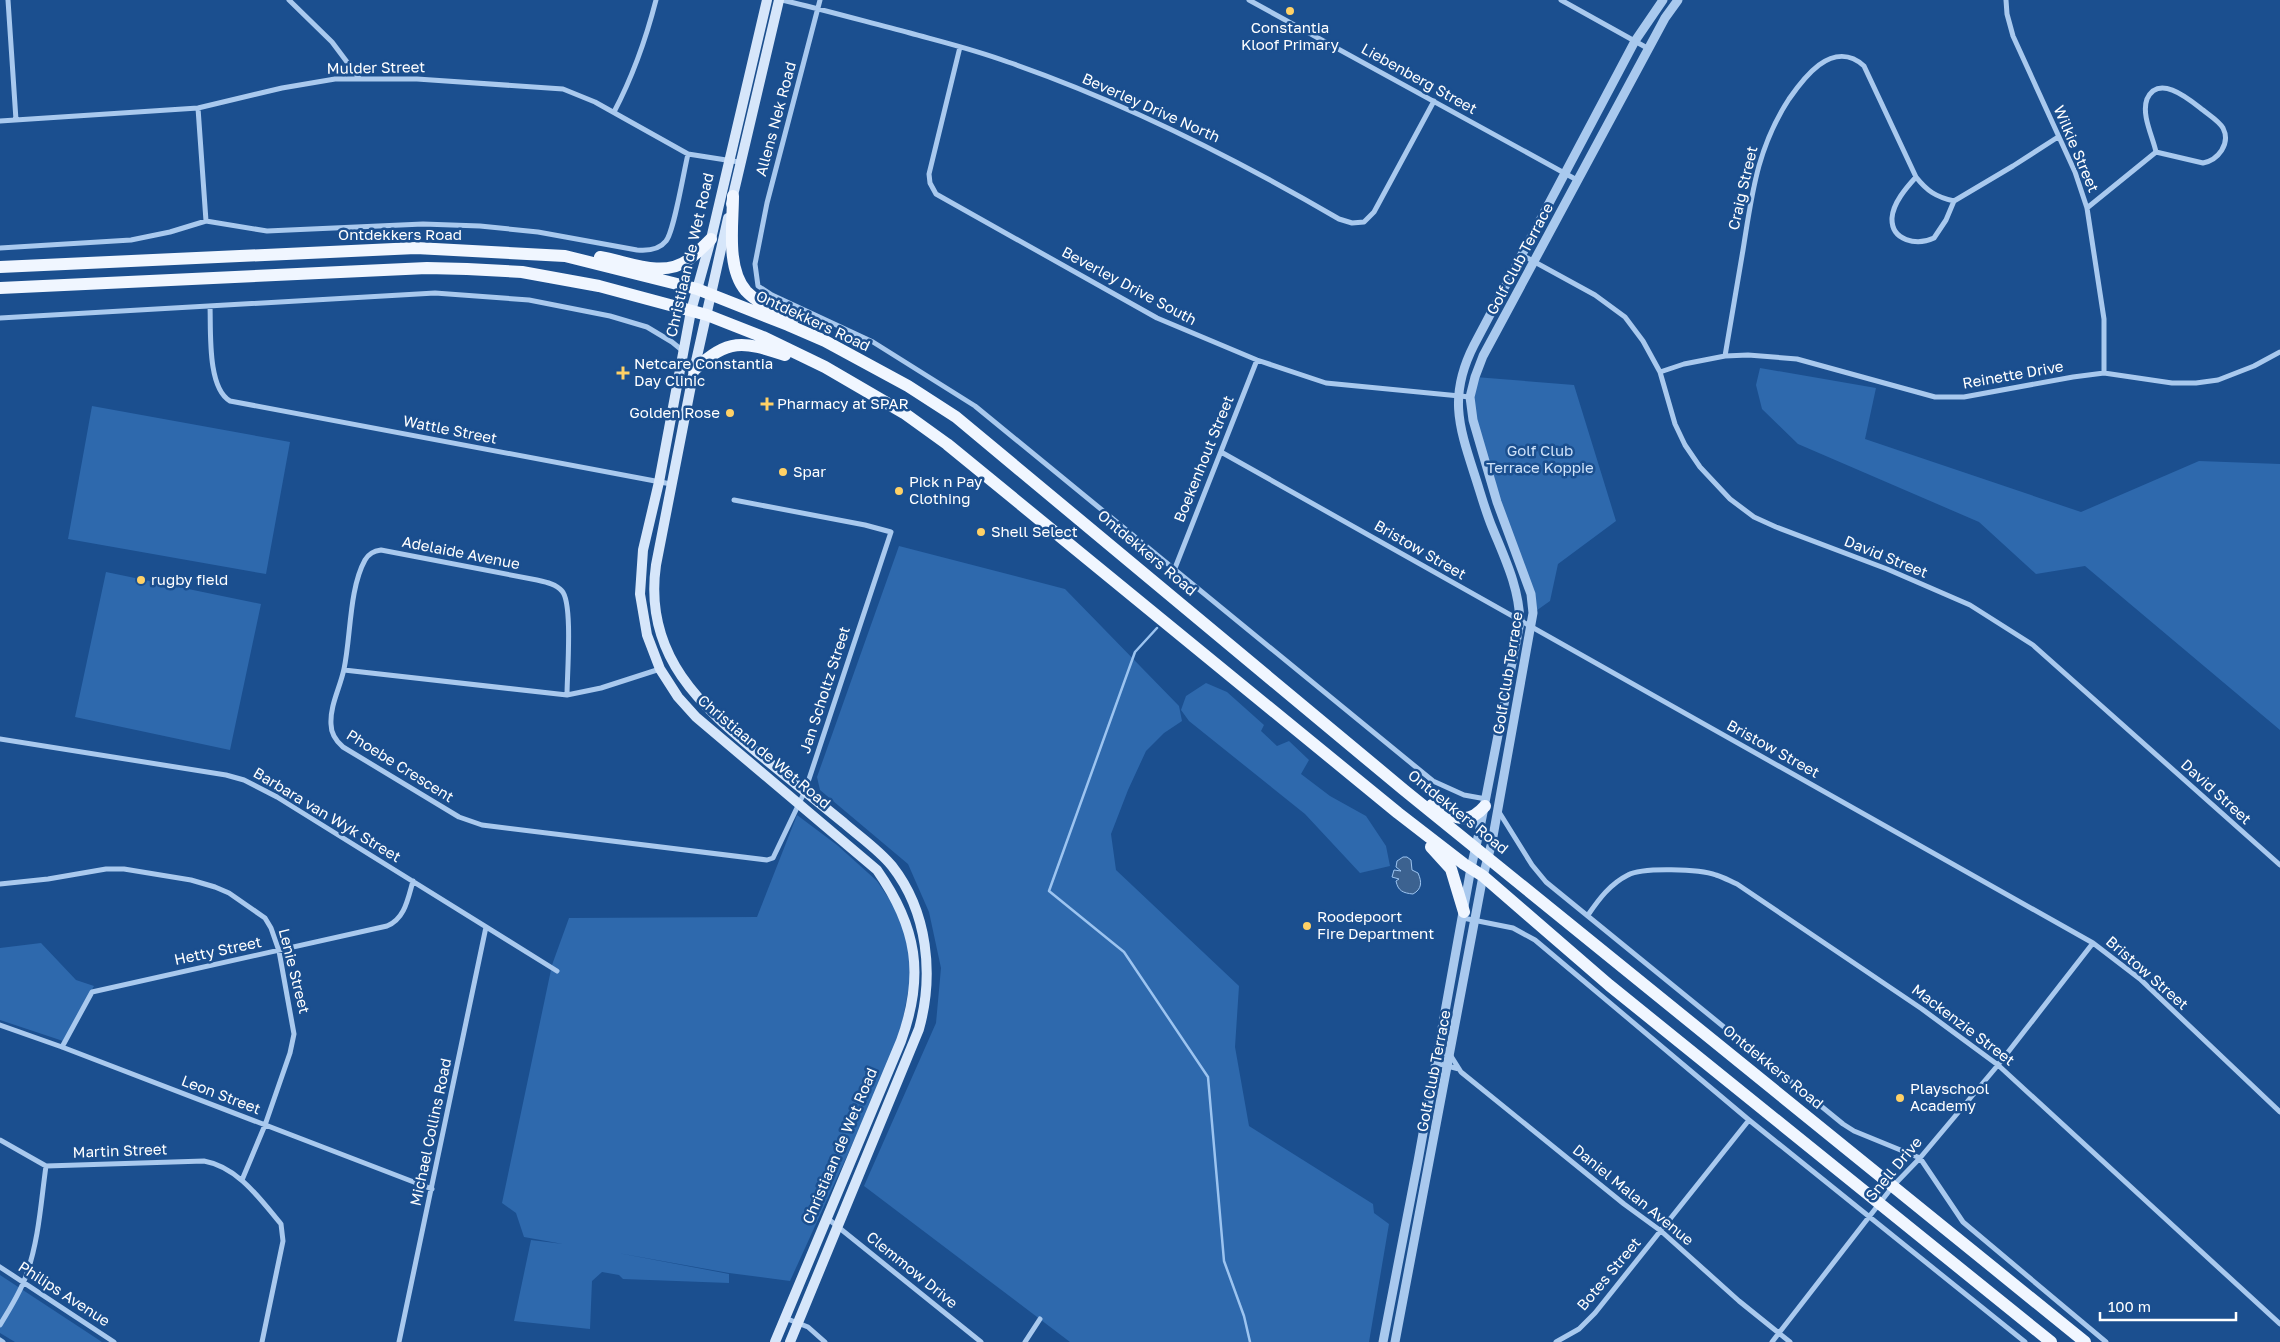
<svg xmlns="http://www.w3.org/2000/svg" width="2280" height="1342" font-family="'Golos Text',sans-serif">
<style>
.green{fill:#2e69ad}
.water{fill:#3c6290;stroke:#9cc4f0}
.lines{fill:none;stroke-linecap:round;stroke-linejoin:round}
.stream{stroke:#9cc4f0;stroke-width:2.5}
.minor{stroke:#a9c9ee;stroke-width:5}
.tertiary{stroke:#a9c9ee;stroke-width:9}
.secondary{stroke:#d6e6fa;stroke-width:10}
.primary{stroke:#f0f6ff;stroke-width:12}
.poi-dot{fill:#ffd166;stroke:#1b4f8f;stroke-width:2}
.labels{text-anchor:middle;stroke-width:5;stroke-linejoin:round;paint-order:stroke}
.poi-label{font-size:15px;fill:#fff;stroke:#1b4f8f;text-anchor:start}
.street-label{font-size:15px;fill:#fff;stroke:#1b4f8f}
.park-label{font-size:15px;fill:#cfe3fa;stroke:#1b4f8f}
</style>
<rect width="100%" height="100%" fill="#1b4f8f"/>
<path class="green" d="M1760,368L1876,388L1865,439L2081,512L2199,461L2280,464V730L2085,566L2036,574L1979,522L1798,444L1762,409L1756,385Z
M1475,377L1574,385L1616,521L1558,564L1550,601L1533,613L1473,420Z
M92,406L290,442L266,574L68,539Z
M899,546L1065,589L1179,706L1182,721L1164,733L1146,751L1128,790L1111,834L1116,870L1239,986L1235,1047L1249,1126L1373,1204L1374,1213L1389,1224L1369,1342H1070L864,1186L936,1023L941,968L929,912L908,864L820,790L817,777Z
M106,572L261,604L230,750L75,717Z
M1206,683L1227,692L1264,725L1261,731L1277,746L1289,741L1309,760L1301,774L1330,796L1366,816L1386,846L1390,866L1360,873L1305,814L1189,721L1181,710L1186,696Z
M797,815L837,845L877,881L896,909L908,940L910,982L898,1044L790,1281L729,1273L618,1253L729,1274V1283L623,1279L619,1275L602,1272L592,1281L590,1329L514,1321L531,1240L563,1244L524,1237L516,1213L502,1203L552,965L569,918L757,917Z
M41,943L76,980L94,986L63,1041L0,1020V948Z
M0,1275L102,1342H15L0,1333Z"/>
<path class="water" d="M1403,857H1407L1411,860L1412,870L1418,873C1422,882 1422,889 1413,894C1403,893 1398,891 1396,881L1399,879L1392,877L1394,870L1401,871L1396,867L1397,861Z"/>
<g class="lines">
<path class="stream" d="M1157,628L1135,652L1049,891L1124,952L1208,1077L1224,1261L1244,1316L1250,1342"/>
<path class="minor" d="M8,0L16,120
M289,0L332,42L359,78
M782,0C825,10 867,22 910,33C943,42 976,50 1008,62C1124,102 1233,157 1339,219L1352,223L1364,222L1374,212L1434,101
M820,0L767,203L755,264L758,286L772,295L873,342L975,406L1433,781L1464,795L1486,799
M1249,0L1577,180
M1561,0L1649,49
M2006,0L2007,14L2013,36L2075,172L2087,208L2104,319V373
M960,47L929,174L930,183L936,194L1157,318L1257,360L1326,383L1470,397
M198,108L206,221
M614,112C633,76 646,39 656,0
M0,121L198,108L282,88L335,79H417L563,89L595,102L688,154L739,162
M1916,177C1906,188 1893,203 1892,218C1891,241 1917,246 1934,238L1946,220L1954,201
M2087,208L2156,152L2203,163C2218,160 2231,144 2223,128C2219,121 2209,115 2203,110C2190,100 2159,73 2147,99C2141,115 2153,137 2156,152
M0,248L131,240L170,232L206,221L267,231L423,224L480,226L538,232L637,250C648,251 659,250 666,241C674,232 684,170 688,154
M1522,255L1595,295L1625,317L1643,341L1660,372L1675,424L1685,445L1700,467L1730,499L1754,517L1776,527L1887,569L1970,605L2033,645L2280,865
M210,306C211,330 207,388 230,401L671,484
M0,318L435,293L529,300L610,316L647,327L672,342L683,351
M1725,356C1731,321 1737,286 1743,250C1752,194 1757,148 1789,99C1798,86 1807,74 1819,65C1834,54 1850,53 1864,66L1916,177C1927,191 1936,197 1954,201L2013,166L2058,137
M1660,372L1684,364L1725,356L1748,355L1797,359L1935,397H1964L2073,377L2104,373L2172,383H2196L2218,380L2254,366L2280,352
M1221,452L2093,943L2140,979L2280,1112
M1175,568L1257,360
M344,670L567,695L601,688L660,669
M567,695C567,675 573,603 562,591C556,584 546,582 537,580L381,550C374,551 369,553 365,560C349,589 351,636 344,669C340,688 330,705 331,724C331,734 336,741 343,747L459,817L482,825L767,860L773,858L805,791L891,532L865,525L734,500
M0,739L226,775L244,780L277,797L557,971
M1499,812L1532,865L1546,882L1843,1124L1854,1131L1920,1158L1963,1222L2106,1342
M0,884L48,879L106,869H124L191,880L215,887L229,893L265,918L271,928L279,951L294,1034L290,1053L265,1125L242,1180
M1588,915C1599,899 1610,884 1628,875C1642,867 1700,869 1716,875C1723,877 1730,881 1737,884L1922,1009L1998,1065L2280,1324
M1463,918L1513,928L1535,940L1749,1120L2025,1342
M0,1025L62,1047L432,1189
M62,1047L92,992L387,926C405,919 408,898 413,881
M1438,1050L1451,1056L1461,1072L1624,1204L1661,1231L1739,1301L1790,1342
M1436,1063L1459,1069
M0,1140L46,1166L204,1161C238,1167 260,1199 281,1224L283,1241L262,1342
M827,1218L981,1342
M0,1267L114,1342
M785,1318L808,1327L825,1342
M0,1325C10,1308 21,1292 27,1273C39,1239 41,1201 46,1166
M0,1340L3,1342
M399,1342L486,927
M1025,1342L1040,1319
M1556,1342L1579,1329L1595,1313L1749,1120
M1772,1342L1893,1186L1920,1158L1998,1065L2093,943"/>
<path class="tertiary" d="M1383,1342L1418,1161L1471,868L1479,833L1520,622C1519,587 1505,559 1492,527C1485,510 1480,491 1474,473C1458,424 1449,394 1474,345L1635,41L1663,0
M1395,1342L1483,876L1492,842L1533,613L1531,594L1497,502L1473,420L1470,397L1475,377L1483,356L1665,18L1678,0"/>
<path class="secondary" d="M767,0L711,239L691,311L659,482L643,550L640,594L647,635L660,669L678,697L696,717L877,870C917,927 925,975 901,1041L775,1342
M731,204L779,0
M728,218L694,370L656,565C643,656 701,706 765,759C791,780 818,802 844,823C860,837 879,850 892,866C928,912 934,975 919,1029L790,1342"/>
<path class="primary" d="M733,196C733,224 726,268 746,291C758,304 778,311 793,319
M600,257C627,261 662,279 688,260C696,254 704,246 711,239
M0,267L416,248L565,256L697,289L788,325L825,341L908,386L956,417L1404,790L2085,1342
M0,288L427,268L467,269L522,272L599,286L707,315L763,337L825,367L904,413L947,444L1398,813L1464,864L1483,876L1609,985L2051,1342
M694,370C729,338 742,341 785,355
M1432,805C1453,816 1466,828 1485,806
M1431,847L1451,869L1464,912"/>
</g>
<g class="poi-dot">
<circle cx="1290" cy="11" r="5"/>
<path d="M620.5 365.5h5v5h5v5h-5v5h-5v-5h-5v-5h5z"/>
<path d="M764.5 396.5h5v5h5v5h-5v5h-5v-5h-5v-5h5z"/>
<circle cx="730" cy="413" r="5"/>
<circle cx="783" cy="472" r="5"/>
<circle cx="899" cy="491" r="5"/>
<circle cx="981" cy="532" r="5"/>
<circle cx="141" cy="580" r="5"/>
<circle cx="1307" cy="926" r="5"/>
<circle cx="1900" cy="1098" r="5"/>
</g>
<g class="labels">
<g class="poi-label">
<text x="1290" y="33" text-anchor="middle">Constantia<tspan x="1290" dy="17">Kloof Primary</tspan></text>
<text x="634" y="369">Netcare Constantia<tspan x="634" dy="17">Day Clinic</tspan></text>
<text x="777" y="409">Pharmacy at SPAR</text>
<text x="720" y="418" text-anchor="end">Golden Rose</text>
<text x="793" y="477">Spar</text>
<text x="909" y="487">Pick n Pay<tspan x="909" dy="17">Clothing</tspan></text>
<text x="991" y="537">Shell Select</text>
<text x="151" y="585">rugby field</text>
<text x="1317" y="922">Roodepoort<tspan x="1317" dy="17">Fire Department</tspan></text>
<text x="1910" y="1094">Playschool<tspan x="1910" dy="17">Academy</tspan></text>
</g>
<g class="street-label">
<text transform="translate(376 68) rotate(-1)" y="5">Mulder Street</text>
<text transform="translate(1419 79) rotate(29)" y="5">Liebenberg Street</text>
<text transform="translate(1151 108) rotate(24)" y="5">Beverley Drive North</text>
<text transform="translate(776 119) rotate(-75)" y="5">Allens Nek Road</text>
<text transform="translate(2076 149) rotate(67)" y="5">Wilkie Street</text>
<text transform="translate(1743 188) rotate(-77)" y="5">Craig Street</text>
<text x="400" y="240">Ontdekkers Road</text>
<text transform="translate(690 255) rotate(-77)" y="5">Christiaan de Wet Road</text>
<text transform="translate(1520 259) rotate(-62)" y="5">Golf Club Terrace</text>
<text transform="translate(1129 286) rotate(28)" y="5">Beverley Drive South</text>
<text transform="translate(813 321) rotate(25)" y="5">Ontdekkers Road</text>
<text transform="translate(2013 375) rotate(-10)" y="5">Reinette Drive</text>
<text transform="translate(450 430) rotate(11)" y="5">Wattle Street</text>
<text transform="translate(1204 459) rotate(-68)" y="5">Boekenhout Street</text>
<text transform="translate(1420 550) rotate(30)" y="5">Bristow Street</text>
<text transform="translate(461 553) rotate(11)" y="5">Adelaide Avenue</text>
<text transform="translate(1147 553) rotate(40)" y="5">Ontdekkers Road</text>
<text transform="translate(1886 557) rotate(22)" y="5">David Street</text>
<text transform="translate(1508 673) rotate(-81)" y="5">Golf Club Terrace</text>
<text transform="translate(825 690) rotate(-72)" y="5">Jan Scholtz Street</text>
<text transform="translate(1773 749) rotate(29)" y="5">Bristow Street</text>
<text transform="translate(764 752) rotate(40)" y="5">Christiaan de Wet Road</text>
<text transform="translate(400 766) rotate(32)" y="5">Phoebe Crescent</text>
<text transform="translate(2216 792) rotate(42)" y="5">David Street</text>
<text transform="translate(1458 812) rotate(39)" y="5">Ontdekkers Road</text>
<text transform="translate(327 815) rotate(31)" y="5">Barbara van Wyk Street</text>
<text transform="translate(218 951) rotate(-12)" y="5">Hetty Street</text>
<text transform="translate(294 971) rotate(76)" y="5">Lenie Street</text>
<text transform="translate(2147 973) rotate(41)" y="5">Bristow Street</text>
<text transform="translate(1963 1025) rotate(37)" y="5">Mackenzie Street</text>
<text transform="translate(1773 1067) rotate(39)" y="5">Ontdekkers Road</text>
<text transform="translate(1434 1071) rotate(-79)" y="5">Golf Club Terrace</text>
<text transform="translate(221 1095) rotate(21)" y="5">Leon Street</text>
<text transform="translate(431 1132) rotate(-78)" y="5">Michael Collins Road</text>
<text transform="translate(840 1146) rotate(-67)" y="5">Christiaan de Wet Road</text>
<text transform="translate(120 1151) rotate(-2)" y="5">Martin Street</text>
<text transform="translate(1894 1169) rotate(-50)" y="5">Snell Drive</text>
<text transform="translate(1633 1195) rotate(39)" y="5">Daniel Malan Avenue</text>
<text transform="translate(912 1270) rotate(39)" y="5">Clemmow Drive</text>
<text transform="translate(1609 1274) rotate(-50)" y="5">Botes Street</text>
<text transform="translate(64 1294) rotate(33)" y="5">Philips Avenue</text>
</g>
<g class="park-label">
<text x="1540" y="456">Golf Club<tspan x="1540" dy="17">Terrace Koppie</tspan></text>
</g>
</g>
<path d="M2100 1312v8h136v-8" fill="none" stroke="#ffffff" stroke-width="2.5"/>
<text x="2108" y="1312" font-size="15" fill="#ffffff" stroke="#1b4f8f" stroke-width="4" paint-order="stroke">100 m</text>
</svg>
